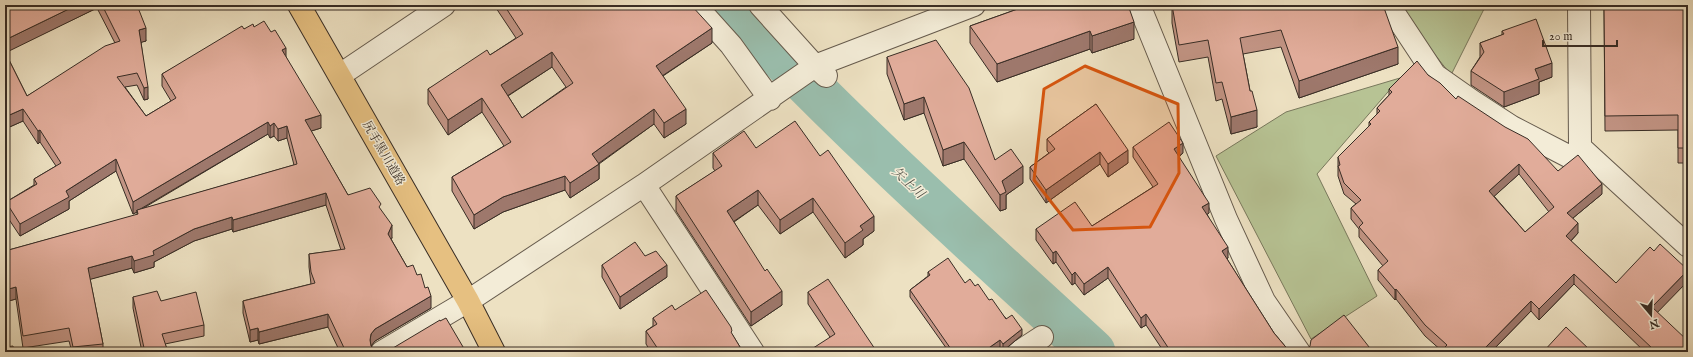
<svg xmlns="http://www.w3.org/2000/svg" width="1693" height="357" font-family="'IM FELL English','Noto Serif JP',serif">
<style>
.green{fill:#b7c394;stroke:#78785c}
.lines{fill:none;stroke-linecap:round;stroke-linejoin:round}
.river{stroke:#9abead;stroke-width:45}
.minor-casing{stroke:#655a4c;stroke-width:24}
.major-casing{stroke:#382d25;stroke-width:24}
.minor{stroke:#f3ecd7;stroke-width:22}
.major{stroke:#e6c081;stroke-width:22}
.wall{fill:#c29484;stroke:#382d25;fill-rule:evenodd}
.shaded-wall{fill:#9e786c;stroke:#382d25}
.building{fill:#e1ac9a;stroke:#382d25;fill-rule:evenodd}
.marked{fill:#d6550e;fill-opacity:0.2;stroke:#d6550e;stroke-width:3;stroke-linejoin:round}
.labels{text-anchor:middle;stroke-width:3;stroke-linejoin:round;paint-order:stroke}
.street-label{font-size:12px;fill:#382d25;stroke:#f3ecd7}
.water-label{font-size:13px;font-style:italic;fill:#505147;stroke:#f3ecd7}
</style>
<rect width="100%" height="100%" fill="#ede1c2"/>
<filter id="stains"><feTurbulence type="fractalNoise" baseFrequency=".005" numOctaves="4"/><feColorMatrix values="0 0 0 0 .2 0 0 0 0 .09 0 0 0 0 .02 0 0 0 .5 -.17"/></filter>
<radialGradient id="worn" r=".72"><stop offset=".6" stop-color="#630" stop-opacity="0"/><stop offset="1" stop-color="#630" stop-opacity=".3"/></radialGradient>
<path class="green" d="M1402,5H1486L1451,75L1402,13Z
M1400,78L1317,174L1377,296L1311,339L1216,156L1286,112Z"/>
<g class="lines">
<path class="river" d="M731,5C845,127 970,239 1093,352"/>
<g class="minor-casing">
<path id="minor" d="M695,5L731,45L770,99
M760,5L815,66L826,76
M1139,5L1226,219L1264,301L1299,352
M1393,5L1394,13L1435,75L1472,101L1512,127L1568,156
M1579,5L1580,147L1688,246
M340,75L444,5
M644,185L753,352
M382,352L468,301L644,185L815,66L974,5
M1019,352L1042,337"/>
</g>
<g class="major-casing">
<path id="major" d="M299,5L468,301L494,352"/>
</g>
<use href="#minor" class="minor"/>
<use href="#major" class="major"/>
</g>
<path class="wall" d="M5,5H137L146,41L141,42L148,99L144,100L137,85L125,87L146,116L171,101L162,86V74L244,29L254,27L286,57L321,128L311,131L348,195L381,210L392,238L391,239L407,267L417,275L431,308L375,341L371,346L376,351L381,352H340L328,327L259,344L258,340L250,342L243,313V301L311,284L309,267V254L341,250L326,205L233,232L232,229L194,241L154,262V267L134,273L132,268L90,279L103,344V352H72L69,341L23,348L16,299L5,302V251L137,215V212L133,214L116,171L69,201V209L20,236L6,215V202L34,185V179L56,166L40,142L38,144L23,121L5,129ZM97,8L115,43L27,96L5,52ZM268,134L270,138L274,136L278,141L287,138L294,165L142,209Z
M494,5H691L712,43L663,76L686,124L664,138L654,124L599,164V179L570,198L565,190L503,212L474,229L452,191V177L504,146L482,112L448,135L428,104V89L490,55L516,38ZM552,67L566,87L522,118L508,96Z
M1029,5L1134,39L1092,53L1090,49L997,82L970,43V26Z
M1172,5H1383L1398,64L1299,98L1281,47L1243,54L1257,127L1231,134L1222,99L1216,101L1208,57L1179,62L1172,23Z
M1604,5H1688V163H1678V130L1605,131Z
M1502,31L1552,77L1539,82V94L1504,107L1471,85V71L1480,57V43L1502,35Z
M887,57L995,160L1023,183L1006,195V209L1000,211L964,159L943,166L924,113L904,120L887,74Z
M1428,75L1456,99L1558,171L1602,194L1573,218L1578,233L1571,241L1616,283L1688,281L1657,312L1688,352H1645L1574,284L1539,320L1531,311L1491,352H1443L1425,336L1396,299L1395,300L1378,280V270L1383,266L1359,237V229L1351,219V208L1356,204L1344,194L1338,176V157L1369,126V122L1377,114V108L1389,95V89ZM1519,174L1549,212L1525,232L1494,196Z
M1096,104L1128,163L1108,177L1100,164L1046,203L1030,179V167L1049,153L1047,151V139Z
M1133,147L1183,153L1179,157L1209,213L1207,214L1228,258L1227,259L1274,333L1290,352H1164L1146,325L1141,328L1108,278L1084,295L1075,283L1072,285L1056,262L1053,264L1036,240V229L1092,226L1153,187L1133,157Z
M756,148L820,156L874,231L863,239V245L845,258L813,212L780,234L758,205L734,222L782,305L751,326L676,211V196L715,171L713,168V153Z
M645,256L667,277L620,309L602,277V265Z
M928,272L965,283L975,286L1022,335L1003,351L1000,347L992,352H949L910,297V290L928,276Z
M808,292L877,352L830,337L808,304Z
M133,297L161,301L204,325V336L165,344L168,352H142L133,308Z
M675,310L732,334L743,352H651L646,344V331L653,326V318Z"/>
<path class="shaded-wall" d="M77,5H97V8L5,53V40Z
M1134,22V39L1092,53V36Z
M146,28V41L139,43V30Z
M712,28V43L656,80V66Z
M1090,31V49L997,82V64Z
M1398,47V64L1299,98V81Z
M286,48V60L282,50Z
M552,52V67L501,100V85Z
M1552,63V77L1539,82V94L1504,107V92L1535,69Z
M148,87V99L144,100V88Z
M924,97V113L904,120V104Z
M482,98V112L448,135V120Z
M23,109V121L5,129V117Z
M654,109V124L592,168V154Z
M686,109V124L664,138V123Z
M1257,110V127L1231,134V117Z
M321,115V128L305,133V120Z
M268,122V134L137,211V210V212L133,214V202Z
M274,123V136L270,138V126Z
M287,126V138L278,141V129Z
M40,130V142L38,144V131Z
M964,142V159L943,166V150Z
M1183,143V153L1174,160V149Z
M1128,150V163L1108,177V164Z
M1100,152V164L1046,203V190Z
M116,159V171L69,201V209L20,236V224L66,191Z
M599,164V179L570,198V183Z
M1519,164V174L1489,201V191Z
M1023,166V183L1006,195V209L1000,211V195L1002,181Z
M565,176V190L503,212L474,229V215L503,197Z
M1602,184V194L1567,223V213Z
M758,190V205L727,226V211Z
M326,193V205L233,232V220Z
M813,198V212L780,234V220Z
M1209,203V213L1202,218V207Z
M874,216V231L863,239V245L845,258V243L860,226Z
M232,217V229L194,241L154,262V267L134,273V261L194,229Z
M1578,223V233L1566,246V236Z
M392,225V238L388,246V234Z
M1228,247V258L1222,262V251Z
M1056,251V262L1053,264V253Z
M132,256V268L88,280V268Z
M667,265V277L620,309V297Z
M1108,267V278L1084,295V284Z
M1688,270V281L1652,318V307Z
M1075,272V283L1072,285V275Z
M1574,274V284L1539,320V309Z
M16,287V299L5,302V290Z
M1396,289V299L1395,300V290Z
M782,291V305L751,326V312Z
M431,296V308L375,341L371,346L370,340L371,334L375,329Z
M1531,301V311L1491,352H1485V348Z
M328,314V327L259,344V332Z
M1146,314V325L1141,328V318Z
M258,328V340L250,342V330Z
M1022,329V335L1003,351V344Z
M1000,340V347L992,352H983Z"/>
<path class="building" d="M5,5H77L5,40Z
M102,5H137L146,28L139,30L148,87L144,88L137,73L117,77L146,116L176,98L162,74L242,26L244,29L253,24L254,27L264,21L271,32L275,30L286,48L282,50L321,115L305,120L348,195L370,188L381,204L379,207L392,225L388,234L407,267L413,265L417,275L421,274L425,288L428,287L431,296L375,329L371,334L370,340L371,346L376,351L381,352H346L328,314L259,332L258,328L250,330L243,301L315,283L311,272L309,254L345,249L326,193L233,220L232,217L194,229L153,251L154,255L134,261L132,256L88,268L103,344L73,347L69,328L23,336L16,287L5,290V251L138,214L137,210L297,164L287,126L278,129L274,123L270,126L268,122L133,202L116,159L66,191L69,197L20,224L6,202L37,184L34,179L61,163L40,130L38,131L23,109L5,117V52L27,96L105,46L120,41Z
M504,5H691L712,28L656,66L686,109L664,123L654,109L592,154L599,164L570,183L565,176L503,197L474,215L452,177L511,142L482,98L448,120L428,89L487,50L490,55L523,34ZM552,52L573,83L522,118L501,85Z
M1029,5H1128L1134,22L1092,36L1090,31L997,64L970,26Z
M1172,5H1383L1398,47L1299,81L1281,30L1240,38L1250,91H1252L1257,110L1231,117L1222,82L1216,83L1208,40L1179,45Z
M1604,5H1688V148H1678V115L1605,116Z
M1536,19L1552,63L1535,69L1539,79L1504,92L1471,71L1484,52L1480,43L1504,34L1502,31Z
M936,40L969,88L995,160L1011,149L1023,166L1002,181L1006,192L1000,195L964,142L943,150L924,97L904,104L887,57Z
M1417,61L1428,75L1440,83L1456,99L1458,96L1505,127L1528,139L1558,171L1578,155L1602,184L1567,213L1578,223L1566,236L1616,283L1650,247L1654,251L1660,244L1688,270L1652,307L1688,341V352H1653L1652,351L1654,350L1574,274L1539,309L1531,301L1485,348L1490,352H1450L1445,347L1447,345L1425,325L1396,289L1395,290L1378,270L1388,261L1359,227L1363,223L1351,208L1361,200L1344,183L1338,166L1340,165L1338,157L1371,124L1369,122L1380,111L1377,108L1392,92L1389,89ZM1519,164L1554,207L1525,232L1489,191Z
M1096,104L1128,150L1108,164L1100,152L1046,190L1030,167L1055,149L1047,139Z
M795,121L820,156L828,150L874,216L860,226L863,230L845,243L813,198L780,220L758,190L727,211L765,271L767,269L782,291L751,312L676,196L722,166L713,153L744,131L756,148Z
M1169,122L1183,143L1174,149L1209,203L1202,207L1228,247L1222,251L1274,333L1290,352H1171L1146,314L1141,318L1108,267L1084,284L1075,272L1072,275L1056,251L1053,253L1036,229L1075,202L1092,226L1158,184L1133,147Z
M635,242L645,256L656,251L667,265L620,297L602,265Z
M948,258L965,283L970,279L975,286L978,284L989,300L992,299L1006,319L1012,315L1022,329L1003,344L1000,340L983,352H953L910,290L930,275L928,272Z
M828,279L877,352H807L835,334L808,292Z
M706,290L731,327L732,331L731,332L743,352H654L658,349L646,331L657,324L653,318L672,305L675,310Z
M157,291L161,301L196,292L204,325L162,334L168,352H145L144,348L133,297Z
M1344,315L1373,352H1331L1330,351L1329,352H1305L1306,351L1310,346L1311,340Z
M446,318L466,352H383L388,351L440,320V321Z
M1566,327L1592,352H1543Z
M13,346L14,352H5V347Z"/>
<path class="marked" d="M1085,66L1178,104L1179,173L1150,227L1073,230L1034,180L1044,89Z"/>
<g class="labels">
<g class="street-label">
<text transform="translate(384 153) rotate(60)" y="4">尻手黒川道路</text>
</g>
<g class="water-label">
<text transform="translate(909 182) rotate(43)" y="5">矢上川</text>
</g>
</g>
<rect width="1693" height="357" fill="none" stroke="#ede1c2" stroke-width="20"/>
<rect x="6" y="6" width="1681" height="345" fill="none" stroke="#382d25" stroke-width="2"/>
<rect x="10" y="10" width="1673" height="337" fill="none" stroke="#382d25"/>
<g transform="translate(1651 315) rotate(161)" stroke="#f3ecd7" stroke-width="3" paint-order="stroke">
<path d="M0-3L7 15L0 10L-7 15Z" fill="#382d25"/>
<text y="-6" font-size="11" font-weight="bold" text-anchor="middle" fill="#382d25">N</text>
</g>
<path d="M1543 40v6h74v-6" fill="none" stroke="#382d25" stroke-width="2"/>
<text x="1549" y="40" font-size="12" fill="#382d25" stroke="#f3ecd7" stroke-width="3" paint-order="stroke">20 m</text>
<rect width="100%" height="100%" filter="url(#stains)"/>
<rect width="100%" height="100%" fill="url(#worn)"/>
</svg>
